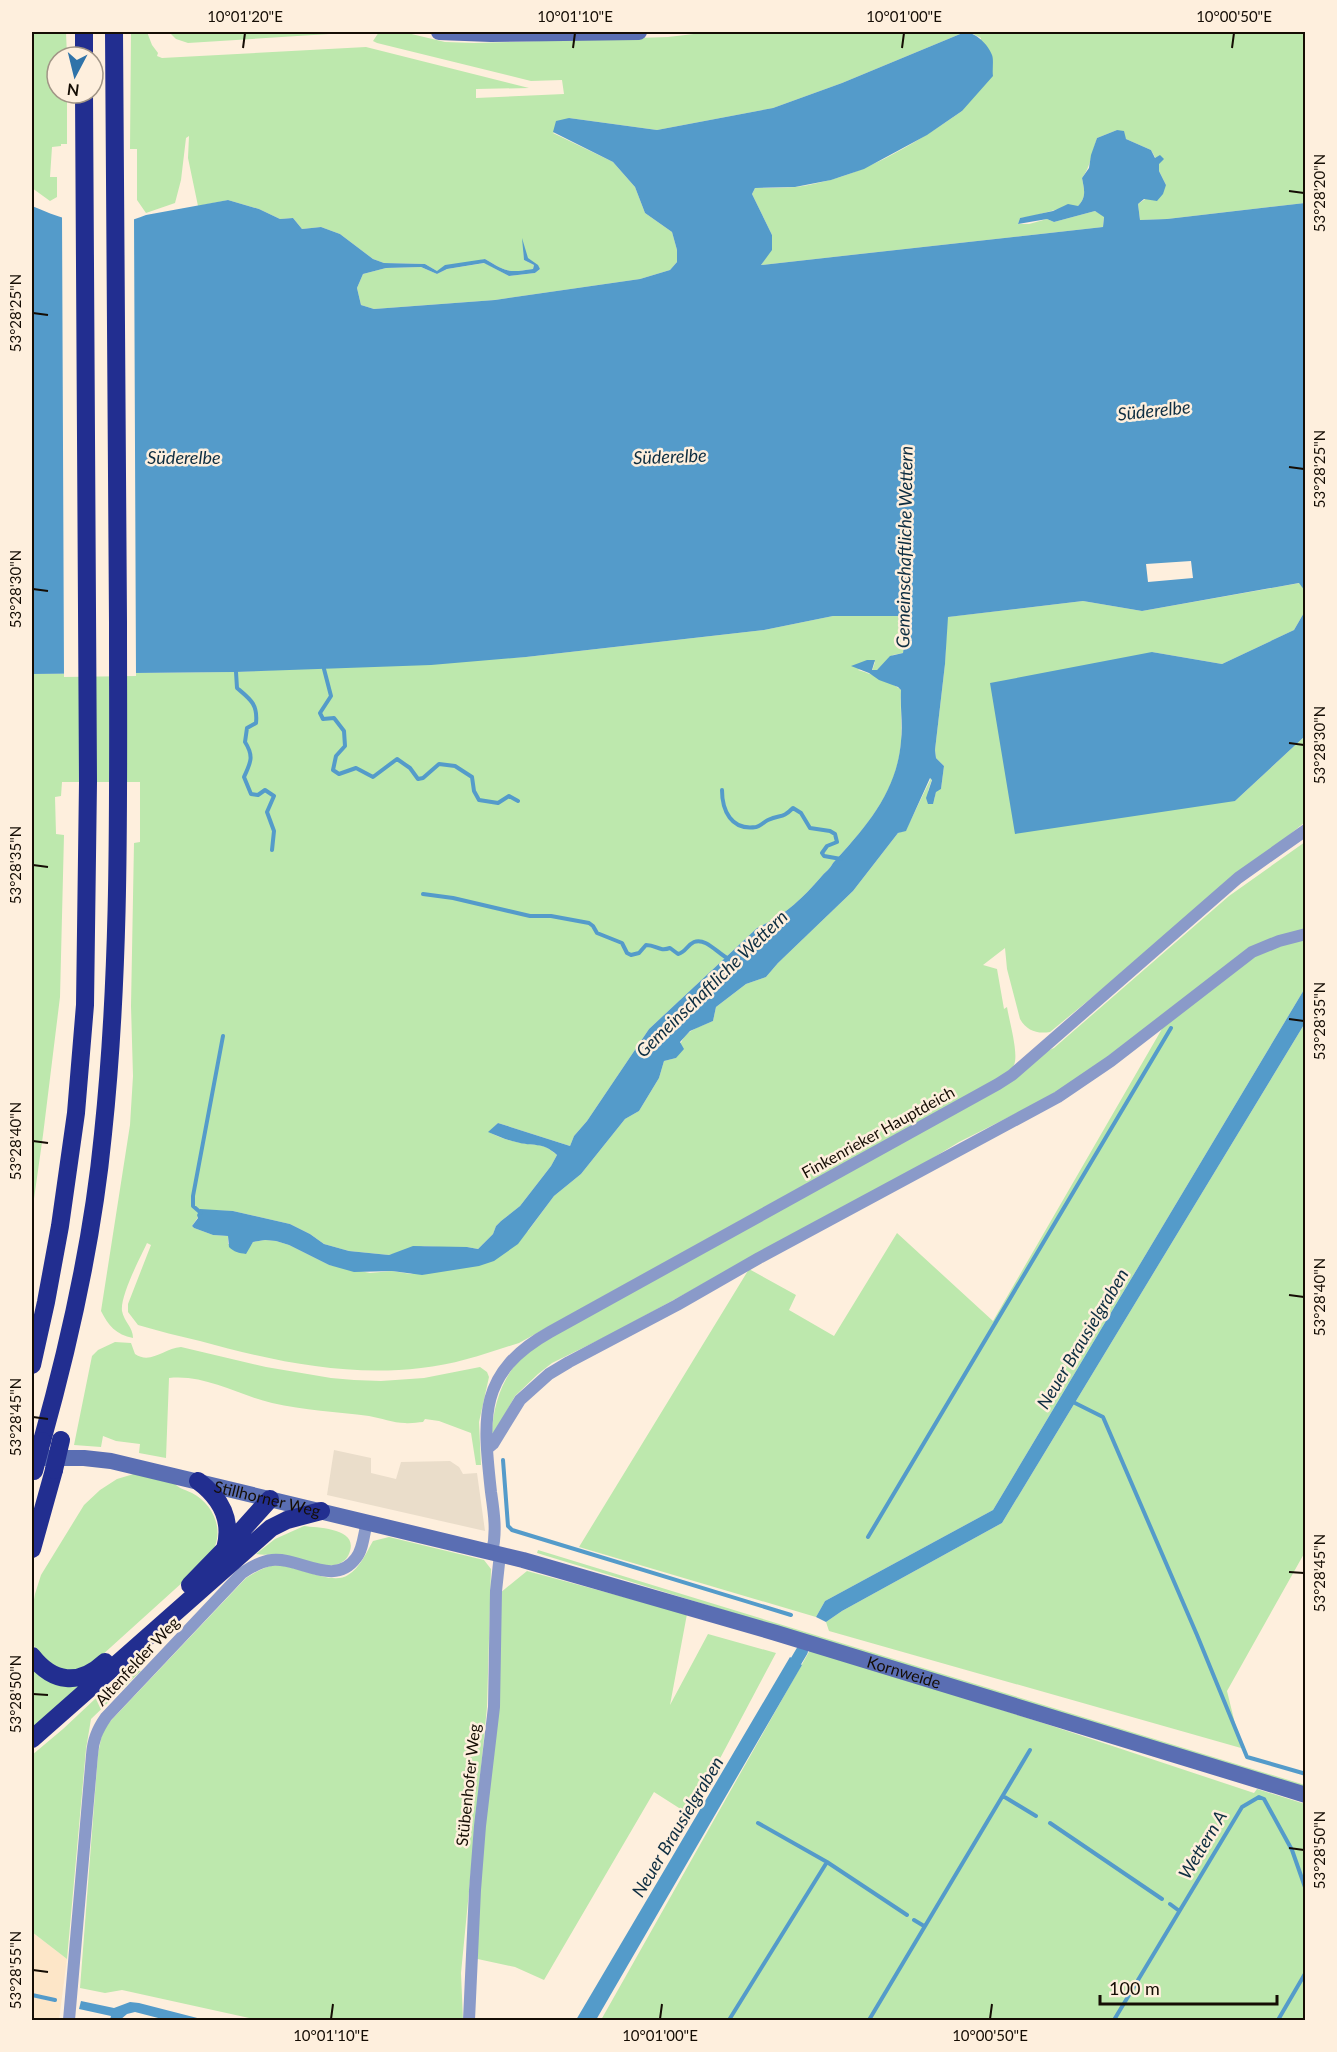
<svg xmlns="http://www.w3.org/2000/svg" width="1337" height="2052" font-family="Lato,sans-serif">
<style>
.commercial{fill:#eaddca}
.built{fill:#fde6c8}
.green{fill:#bde8ad}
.water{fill:#549bca}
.pier{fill:#feefdd}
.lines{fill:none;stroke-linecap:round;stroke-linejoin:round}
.stream{stroke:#549bca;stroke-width:4}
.canal{stroke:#549bca;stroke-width:12}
.street{stroke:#8a9ac9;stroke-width:12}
.secondary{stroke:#5a6eb3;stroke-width:16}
.highway{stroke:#222e90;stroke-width:18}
.highway-bridge{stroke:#222e90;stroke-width:18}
.ticks{fill:none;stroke:#150d04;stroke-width:2}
.labels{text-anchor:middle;stroke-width:5;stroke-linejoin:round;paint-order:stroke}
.street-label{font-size:16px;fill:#150d04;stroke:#feefdd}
.water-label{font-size:18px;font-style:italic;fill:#0d2d41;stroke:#feefdd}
.neatline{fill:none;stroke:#150d04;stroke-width:2}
.ticks-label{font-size:15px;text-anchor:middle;fill:#150d04}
</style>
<rect width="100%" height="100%" fill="#feefdd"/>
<path class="commercial" d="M334,1450L371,1458V1473L396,1479L401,1462L450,1461L459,1467L463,1474L477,1473L485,1531L327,1495Z"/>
<path class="built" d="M32,1932L67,1959L59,2020H32Z"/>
<path class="green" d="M32,32H66L67,57H57V93H67V144H61V146L52,147L50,177H57V197L50,201L32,188Z
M131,32H147L152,45L158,53L157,56L162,58L366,47L529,88L476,89V98L564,94L562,80L531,81L377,43L373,41L379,32H403L445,42L474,43L668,37L711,32H965L842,83L773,108L657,130L569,118L553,133L613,162L635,187L645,213L672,232L677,250V262L670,270L640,279L495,300L374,309L361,305L357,288L363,274L386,268L421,267L437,274L447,269L485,263L509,276L535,273L540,269L527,258L523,243L524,260L534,265L533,269C508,273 507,272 485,259L437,271L425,264L384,263L373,259L340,234L321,227L302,229L293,218L280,219L259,209L228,200L198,206L188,158L189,136L186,138L181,180L175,203L146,213L137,200V149H130Z
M169,32H361L188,43L176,39Z
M969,32H1305V203L1167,219L1140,220L1138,204L1166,185L1159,171V164L1151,150L1126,139L1117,130L1097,138C1092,152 1091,166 1082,178C1084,189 1087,197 1078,206C1056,207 1041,216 1020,218L1018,224H1029L1047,219L1054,222L1095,211L1104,216L1103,227L761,265L765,259L772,235L752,194L755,188C768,188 782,188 796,187C858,179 912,146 962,111L981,38Z
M1300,583L1305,591V611L1294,630L1222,664L1152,652L1235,801L1305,736V822L1050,1032C1037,1034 1027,1031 1020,1019L1007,969L1005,948L983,965L997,969L1004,1009L1007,1007C1009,1020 1019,1054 1014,1065C1012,1070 1004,1074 1000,1077L519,1343C487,1353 455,1365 421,1368C346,1377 272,1361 200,1341C179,1336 158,1331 138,1325L128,1312V1304L151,1245L147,1243C140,1258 120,1296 122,1311C124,1322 133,1327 133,1338C116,1335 108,1325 101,1311L130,1125L133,1076L131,1006L134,843L140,842V782H62L61,796L55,797L56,834L64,835L60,997L43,1135L32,1213V674L236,672L526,657L764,630L833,616L901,615L905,637L903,653L893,655L877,670L872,671L875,662L858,670C867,672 895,684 901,690C900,707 902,724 901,741C898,791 866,827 833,863C830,869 825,872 821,877C801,900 785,915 757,928L649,1029L587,1121L574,1136L570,1146L498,1123L489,1132C498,1137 510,1141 521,1143C537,1146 542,1142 557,1155L551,1166L520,1206L501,1221L496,1226L493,1234L478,1249L467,1247L455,1248L424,1246L389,1255L349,1251L324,1244L310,1234L290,1224L233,1211L200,1210L198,1217L192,1226L194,1228L213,1235L228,1236V1244L251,1245L253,1242L265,1240L276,1241L289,1245L329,1265L370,1273L392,1271L411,1274L528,1231L554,1196L581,1174L625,1119L639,1111L659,1078L664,1061L676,1058C682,1032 689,1031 713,1021L716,1007L746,984L766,977L778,963L853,891L898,833L906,830L931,778L932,779L928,791L934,800L936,791L941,789L944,766L936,758L935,750L945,664L947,617L1083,601L1142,611Z
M1305,842V930L1288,934L1067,1086L1021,1111L959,1142L923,1164L613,1333L552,1363L538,1374L515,1396L495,1432L492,1433C493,1403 504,1373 527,1352C538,1342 555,1335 567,1327L1000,1089L1045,1052L1054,1048L1229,896Z
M1305,934V988L993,1510L825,1601L816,1617L579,1547L749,1269L796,1295L789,1310L834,1336L897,1233L993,1321L1170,1015L1237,962Z
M1305,1023V1552L1227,1691L1241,1748L829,1631L826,1622L842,1611L1002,1523Z
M115,1342L131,1343L135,1354C151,1365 164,1348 181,1347L266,1367L331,1378L354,1380L381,1381L424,1378L480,1367L487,1372L489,1377L479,1422L481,1465H476L471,1433L439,1421L425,1419L423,1422C417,1422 411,1424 405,1423C393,1423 381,1418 369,1416C337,1412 304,1410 272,1403C238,1395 205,1374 169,1378L166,1458L139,1453L140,1444L116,1441L103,1436L101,1447L74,1445L92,1356L98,1350Z
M137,1473L173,1481C178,1489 184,1489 192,1493C211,1503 223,1525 215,1546C213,1551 208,1557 205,1562L90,1666L70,1671L54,1668L40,1659L32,1641V1611L35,1594L41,1575L84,1505L100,1490L117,1479Z
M304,1526C319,1528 357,1528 350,1551C348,1558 344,1562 338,1564C322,1570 300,1558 284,1555C275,1553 266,1556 256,1554L275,1539Z
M389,1537L484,1560L491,1569L487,1707L461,1973L463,2020H258L122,1990L105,1993L80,1988L98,1754L103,1729L246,1578C254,1573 262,1568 271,1566C293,1562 331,1587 348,1575C360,1568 366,1553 373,1541Z
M538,1550L1305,1785V1788L537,1553Z
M527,1571L687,1614L670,1705L708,1634L776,1653L690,1815L654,1792L544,1980L515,1967L473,1958L500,1593Z
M810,1650L1040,1722L1254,1793L1257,1789L1305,1804V2020H601Z
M32,1668L90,1683L32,1733Z
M128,1668L141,1671L91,1719L86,1749L67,1959L32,1932V1755L63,1729Z"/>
<path class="water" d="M965,32C976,33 988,44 992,55C994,60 992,70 993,76L962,111L927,135L864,169L831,180L795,187L755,188L752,194L772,235V250L761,265L1103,227L1104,217L1095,211L1054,222L1047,219L1018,224L1020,218L1053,211L1068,204L1078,206C1087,197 1084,189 1082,178L1089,168L1091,155L1097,138L1117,130L1124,131L1126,139L1151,150L1155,158L1160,155L1164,159L1159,164V171L1166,185L1163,194L1157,201L1144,199L1138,204L1140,220L1167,219L1305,203V591L1299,583L1142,611L1083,601L948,617L945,664L935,750L936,758L944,766L941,789L936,792L933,804H928L926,798L932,780L930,778L906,831L898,833L853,891L778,963L766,977L746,984L716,1007L713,1021L690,1031L680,1042L684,1049L676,1058L664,1061L659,1078L639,1111L625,1119L581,1174L554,1196L518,1244L494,1261L479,1266L422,1275L392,1271L354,1272L329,1265L289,1245L276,1241L265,1240L253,1242L246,1254C239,1253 234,1252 229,1247L228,1236L213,1235L194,1228L192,1226L198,1218L197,1215L200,1209L233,1211L290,1224L310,1234L324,1244L349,1251L389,1255L413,1246L467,1247L478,1249L493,1234L496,1226L501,1221L520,1206L551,1166L557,1155C542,1141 533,1147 516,1142C507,1140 497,1136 488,1132L498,1123L570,1146L574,1136L587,1121L649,1029L757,928C785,915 801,900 821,877C825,872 830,869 833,863C866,827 897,792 901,741C903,724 900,707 901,690L898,687L879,680L869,673L851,666L867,660H875L872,670H877L890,656L903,653L905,637L901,616H833L764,630L526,657L431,665L236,672L32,674V206C72,223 103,233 146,215L228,200L259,209L280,219L293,218L302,229L321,227L340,234L373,259L384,263L425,264L437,271L445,265L485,259C507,272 508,273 533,269L534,265L524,260L522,238L528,258L538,265L540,269L535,273L509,276L484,263L447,269L437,274L421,267L386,268L363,274L357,288L361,305L374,309L495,300L640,279L670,270L677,262V250L672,232L645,213L635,187L613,162L553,132L556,121L569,118L657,130L773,108L842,83Z
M1305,611V736L1235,801L1015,834L990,683L1152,652L1222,664L1294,630Z
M1305,988V1023L1002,1523L842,1611L826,1622L816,1617L825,1601L993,1510Z
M790,1657L802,1665L596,2020H576Z
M81,2001L114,2008L130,2002L139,2003L205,2020H166L135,2012L127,2014L120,2020H110L111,2016L79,2009Z"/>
<path class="pier" d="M62,216L94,223L134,217L136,676L64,677Z
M1191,561L1193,578L1148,582L1146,564Z"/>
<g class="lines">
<path class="stream" d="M324,669L331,696L320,713L323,719L334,718L344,731L345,746L336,756L333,770L339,774L356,768L373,777L397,759L410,768L418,779L423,778L439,764L455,766L472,777L474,791L479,800L498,803L509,796L518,801
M236,672L237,688C250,699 258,704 256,723L247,728L245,742C254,756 251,762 244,777L251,794L258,795L265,790L274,796L267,812L274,831L272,850
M722,790C722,810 731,831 756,827C760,826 764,822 768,820C781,814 782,819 793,808L801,813L810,828L830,831L835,834L837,842L827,846L822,853L824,856L841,859
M423,894L453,898L530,916H551L589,923L593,926L597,933L622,943L627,953L631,955L639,953L646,945C657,945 659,952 670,948L678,954C686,952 687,945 694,942C706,937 719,955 729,959
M201,1213L193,1206V1196L223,1036
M1071,1401L1103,1417L1197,1635L1247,1757L1306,1774
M503,1460L508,1526L512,1530L791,1615
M868,1537L1171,1028
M1003,1796L1036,1816
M758,1823L827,1862L907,1915
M1050,1823L1162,1899
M1170,1904L1178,1910
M914,1920L924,1926
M32,1995L55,2000
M729,2020L827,1862
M869,2020L1030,1750
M1114,2020L1242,1807L1259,1797L1264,1799L1292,1850L1306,1890
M1278,2020L1306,1972"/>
<path class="canal" d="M789,1673L802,1651"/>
<path class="street" d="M487,1449L493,1444L520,1400L549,1374L569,1362L677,1305L759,1258L1058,1097L1111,1061L1252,952L1279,941L1306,934
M492,1552C497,1532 494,1513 491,1492C483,1418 477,1373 550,1332L998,1084L1012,1075L1238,878L1306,830
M69,2020L92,1755C93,1740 97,1730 106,1717L242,1573C251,1567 261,1561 272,1560C300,1557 334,1588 356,1558C363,1550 364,1533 367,1522
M469,2020L475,1890L480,1826L494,1707L496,1591L500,1554"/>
<g class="secondary">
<path d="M439,32L491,34L639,32"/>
<path id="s1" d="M44,1458H84L111,1461L523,1560L776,1633L1306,1795"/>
</g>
<path class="highway" d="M84,32V57
M32,1365L46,1302L60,1226L76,1113L85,1005L88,782L84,93
M42,1441C70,1341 93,1238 103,1134C121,964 118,793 118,622C117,425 116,228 114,32
M198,1481C221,1498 233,1521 225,1549
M32,1549L54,1470
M190,1585L225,1549L270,1499
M32,1656C53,1683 79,1686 105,1662
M32,1739L271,1528L287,1520L321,1511"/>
<path class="highway-bridge" d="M54,1470L61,1440
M34,1471L42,1441"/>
</g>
<path class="ticks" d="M243,48L245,33M573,48L575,33M902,48L904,33M1232,48L1234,33M1289,191L1304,193M33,313L48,315M1289,467L1304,469M33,589L48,591M1289,743L1304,745M33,865L48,867M1289,1019L1304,1021M33,1141L48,1143M1289,1295L1304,1297M33,1417L48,1419M1289,1572L1304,1573M33,1694L48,1695M1289,1848L1304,1850M33,1970L48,1972M331,2019L333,2004M660,2019L662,2004M990,2019L992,2004"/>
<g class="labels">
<g class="street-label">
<text transform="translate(878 1132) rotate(-29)" y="6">Finkenrieker Hauptdeich</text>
<text dy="6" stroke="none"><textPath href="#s1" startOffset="228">Stillhorner Weg</textPath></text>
<text transform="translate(137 1661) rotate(-47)" y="6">Altenfelder Weg</text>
<text dy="6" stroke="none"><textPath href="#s1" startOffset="888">Kornweide</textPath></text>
<text transform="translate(468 1785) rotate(-84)" y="6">Stübenhofer Weg</text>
</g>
<g class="water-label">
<text transform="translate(1154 411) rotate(-6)" y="6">Süderelbe</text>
<text transform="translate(670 457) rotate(-2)" y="6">Süderelbe</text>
<text x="184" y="464">Süderelbe</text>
<text transform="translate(905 547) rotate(-89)" y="6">Gemeinschaftliche Wettern</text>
<text transform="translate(712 984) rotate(-44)" y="6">Gemeinschaftliche Wettern</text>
<text transform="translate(1083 1339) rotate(-59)" y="6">Neuer Brausielgraben</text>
<text transform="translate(678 1827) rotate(-59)" y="6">Neuer Brausielgraben</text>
<text transform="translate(1203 1845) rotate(-59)" y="6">Wettern A</text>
</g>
</g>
<rect width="1337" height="2052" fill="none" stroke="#feefdd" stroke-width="66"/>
<g transform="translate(75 75) rotate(187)"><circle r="28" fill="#feefdd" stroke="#a19586" stroke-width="1.5"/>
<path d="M0-4.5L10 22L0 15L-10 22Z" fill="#2f73a9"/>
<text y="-9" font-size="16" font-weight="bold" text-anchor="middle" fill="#150d04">N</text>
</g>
<path d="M1100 1995v9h177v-9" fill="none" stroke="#150d04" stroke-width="3"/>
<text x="1109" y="1995" font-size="18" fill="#150d04" stroke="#feefdd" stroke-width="4.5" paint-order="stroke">100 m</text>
<rect x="33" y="33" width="1271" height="1986" class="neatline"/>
<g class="ticks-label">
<text x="245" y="22">10°01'20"E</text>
<text x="575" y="22">10°01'10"E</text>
<text x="904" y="22">10°01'00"E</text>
<text x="1234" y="22">10°00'50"E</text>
<text transform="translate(1320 193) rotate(-90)" y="5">53°28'20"N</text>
<text transform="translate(16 313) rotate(-90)" y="5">53°28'25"N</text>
<text transform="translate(1320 469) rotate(-90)" y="5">53°28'25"N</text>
<text transform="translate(16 589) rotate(-90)" y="5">53°28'30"N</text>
<text transform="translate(1320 745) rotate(-90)" y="5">53°28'30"N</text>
<text transform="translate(16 865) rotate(-90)" y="5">53°28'35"N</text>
<text transform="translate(1320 1021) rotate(-90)" y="5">53°28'35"N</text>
<text transform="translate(16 1141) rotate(-90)" y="5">53°28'40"N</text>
<text transform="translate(1320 1297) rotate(-90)" y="5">53°28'40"N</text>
<text transform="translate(16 1417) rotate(-90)" y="5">53°28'45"N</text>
<text transform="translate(1320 1573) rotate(-90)" y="5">53°28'45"N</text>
<text transform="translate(16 1694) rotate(-90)" y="5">53°28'50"N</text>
<text transform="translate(1320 1850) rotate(-90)" y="5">53°28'50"N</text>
<text transform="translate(16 1970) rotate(-90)" y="5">53°28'55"N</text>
<text x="331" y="2041">10°01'10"E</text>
<text x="660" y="2041">10°01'00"E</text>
<text x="990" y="2041">10°00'50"E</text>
</g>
</svg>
